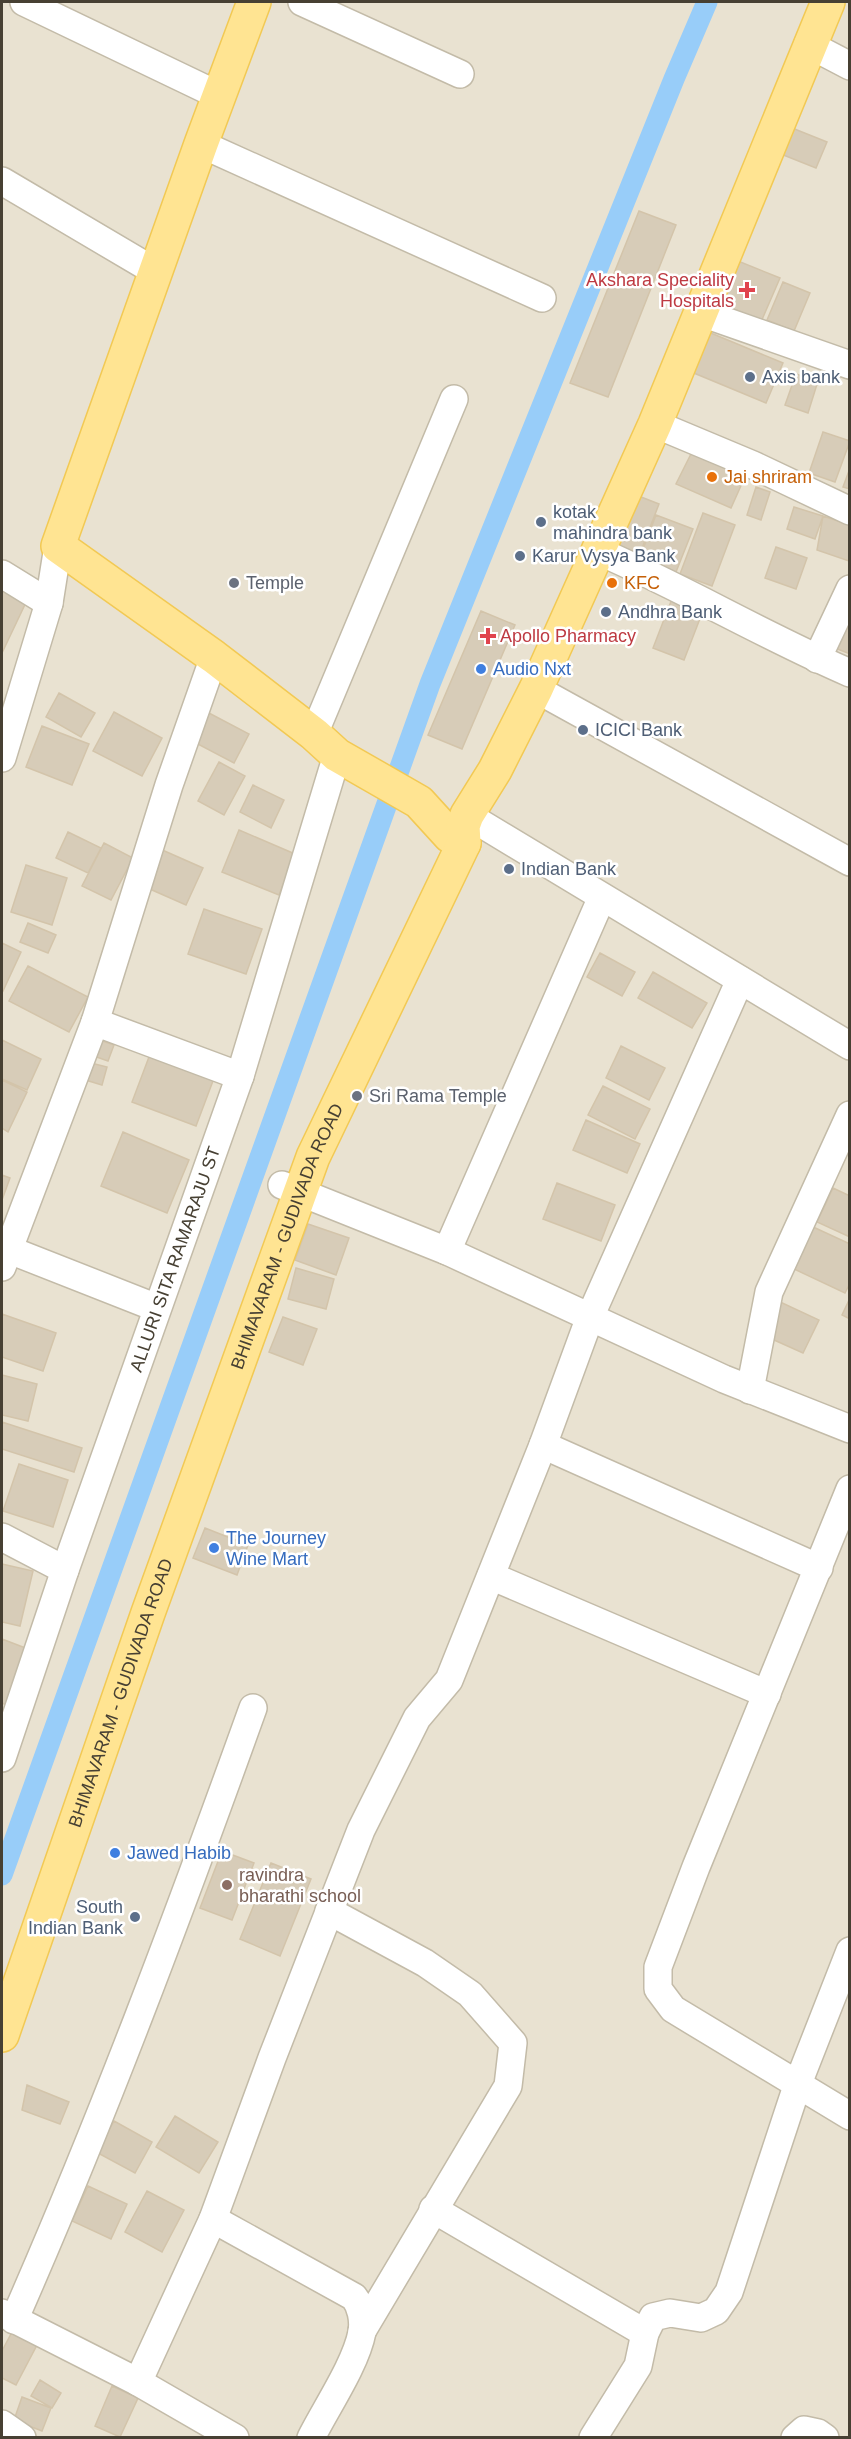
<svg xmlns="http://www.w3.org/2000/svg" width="851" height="2439" font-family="Arial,sans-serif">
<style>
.residential{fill:#e9e2d1}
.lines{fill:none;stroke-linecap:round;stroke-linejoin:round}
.canal{stroke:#98cdf9;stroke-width:21}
.building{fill:#d7ccb8;stroke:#d3c4aa;stroke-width:1.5}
.minor-casing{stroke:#c3bba8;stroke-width:30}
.major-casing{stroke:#f2c954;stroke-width:36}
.minor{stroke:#fff;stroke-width:27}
.major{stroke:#ffe492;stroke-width:33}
.health-dot{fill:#e0444e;stroke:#fff;stroke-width:2}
.service-dot{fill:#5c6f8a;stroke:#fff;stroke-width:2}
.food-dot{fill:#e8710a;stroke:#fff;stroke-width:2}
.worship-dot{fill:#6b7280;stroke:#fff;stroke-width:2}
.shop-dot{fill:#3f7fe0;stroke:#fff;stroke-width:2}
.education-dot{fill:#8d6e63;stroke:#fff;stroke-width:2}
.labels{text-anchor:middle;stroke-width:5;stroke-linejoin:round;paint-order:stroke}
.health-label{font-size:18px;fill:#be3a42;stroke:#fff;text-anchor:end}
.service-label{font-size:18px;fill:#4e5e75;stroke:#fff;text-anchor:start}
.food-label{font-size:18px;fill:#c56008;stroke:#fff;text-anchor:start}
.worship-label{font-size:18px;fill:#5b616d;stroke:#fff;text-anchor:start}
.shop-label{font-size:18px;fill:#366cbe;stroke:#fff;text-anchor:start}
.street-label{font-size:18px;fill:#474033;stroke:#fff}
.education-label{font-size:18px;fill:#785e54;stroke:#fff;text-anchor:start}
</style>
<rect width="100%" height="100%" fill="#f4f0e4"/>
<path class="residential" d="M2,2H849V2437H2Z"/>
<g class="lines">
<path class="canal" d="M2,1875L430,684L674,79L707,2"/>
</g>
<path class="building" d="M792,128L827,142L816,168L781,154Z
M639,211L676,225L608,397L570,383Z
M733,259L780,278L761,322L714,302Z
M783,282L810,293L794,331L767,320Z
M706,331L783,363L766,403L689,371Z
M796,374L818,381L808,413L785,405Z
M823,432L850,441L835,482L809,473Z
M695,446L748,470L731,508L676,484Z
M850,468V489L843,487Z
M756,487L770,492L761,520L747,515Z
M636,495L659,504L639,556L616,547Z
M794,507L823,516L815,539L787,529Z
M703,513L735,525L712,586L680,574Z
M656,515L693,529L676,572L640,557Z
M823,516L850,525L849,561L817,550Z
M776,547L807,558L796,589L765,578Z
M2,582L29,596L2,653Z
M675,591L706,603L684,660L653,648Z
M481,611L515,625L462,749L428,735Z
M850,620V654L835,648Z
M59,693L95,713L81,737L46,717Z
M114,712L162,738L142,776L93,751Z
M207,712L249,734L234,763L192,741Z
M42,726L89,744L72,785L26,767Z
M219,762L245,776L224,815L198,801Z
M253,785L284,800L271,828L240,812Z
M239,830L295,854L279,895L222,872Z
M68,832L101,848L88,873L56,858Z
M104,843L133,858L111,900L82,886Z
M160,849L203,868L186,905L143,886Z
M26,865L67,878L52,925L11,912Z
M204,909L262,929L246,974L188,954Z
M28,923L56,935L48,953L20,942Z
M2,943L21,952L3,991L2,990Z
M600,953L635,972L622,996L587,977Z
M28,966L88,997L69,1032L9,1001Z
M653,972L707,1003L692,1028L638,998Z
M97,1039L114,1045L108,1061L91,1055Z
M2,1040L41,1059L27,1090L2,1079Z
M621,1046L665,1068L649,1100L606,1078Z
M152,1049L216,1073L196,1126L132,1102Z
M87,1062L107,1067L102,1085L82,1079Z
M2,1080L27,1092L8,1132L2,1128Z
M603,1086L650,1109L635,1139L588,1115Z
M586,1120L640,1144L627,1173L573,1150Z
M123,1132L189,1160L167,1213L101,1186Z
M2,1175L10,1178L2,1200Z
M557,1183L615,1205L601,1241L543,1219Z
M833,1188L850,1196V1237L817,1222Z
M308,1224L349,1238L336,1275L295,1260Z
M811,1226L850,1244V1283L845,1293L792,1268Z
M296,1268L334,1279L326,1309L288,1299Z
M850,1298V1319L842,1315Z
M778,1301L819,1320L803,1353L763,1335Z
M2,1314L56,1333L43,1371L2,1357Z
M283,1317L317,1329L303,1365L269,1352Z
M2,1375L37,1384L28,1421L2,1415Z
M2,1422L82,1448L74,1472L2,1449Z
M19,1464L68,1480L53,1527L3,1511Z
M205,1528L248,1545L237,1575L193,1558Z
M2,1564L33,1571L20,1626L2,1622Z
M2,1639L28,1649L6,1705L2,1703Z
M222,1851L254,1863L232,1920L200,1908Z
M271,1863L311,1879L280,1956L240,1939Z
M27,2085L69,2102L60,2124L22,2110Z
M175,2116L218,2142L199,2173L156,2147Z
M114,2121L152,2142L135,2173L96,2152Z
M88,2186L127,2204L111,2239L72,2221Z
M147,2191L184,2210L162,2252L125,2232Z
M12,2332L37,2345L16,2385L2,2378V2351Z
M40,2380L61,2393L52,2408L31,2396Z
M112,2386L138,2398L120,2437L95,2426Z
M22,2397L51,2408L42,2431L14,2420Z"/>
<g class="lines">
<g class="minor-casing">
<g id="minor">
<path d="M24,2L220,96"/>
<path d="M302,2L460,74"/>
<path d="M808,44L850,66"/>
<path d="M201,144L542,298"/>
<path d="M2,181L156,272"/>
<path d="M699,312L850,365"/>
<path d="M655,424L753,465L850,511"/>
<path d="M598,551C684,588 764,636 850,673"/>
<path d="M2,574L49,603"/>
<path d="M817,659L850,589"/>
<path d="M536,689L850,862"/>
<path d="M314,734L454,399"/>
<path d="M2,758L49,603L58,546"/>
<path d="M467,815L850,1046"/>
<path d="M95,1022L240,1076"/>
<path d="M282,1185L447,1251L724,1379L850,1429"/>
<path d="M2,1247L157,1308"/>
<path d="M447,1251L602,897"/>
<path d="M2,1267L95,1022L169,785L214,657"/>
<path d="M750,1390L769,1292L850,1115"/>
<path d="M543,1445L819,1568"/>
<path d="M850,1489L696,1867L658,1967V1989L673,2009L850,2116"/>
<path d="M2,1537L65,1570"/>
<path d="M491,1576L767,1694"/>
<path id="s1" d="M2,1758L65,1570L240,1076L337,755"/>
<path d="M329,1911L425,1963L470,1994L513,2043L508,2086L362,2331"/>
<path d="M433,2209L645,2333"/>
<path d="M213,2219L354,2297C361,2306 364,2320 362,2332C356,2364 326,2408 311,2438"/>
<path d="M2,2313L138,2382L235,2438"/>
<path d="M14,2320C102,2120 179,1914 253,1708"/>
<path d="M138,2382L213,2219L272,2058L361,1830L417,1718L449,1680L543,1445L590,1317L740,980"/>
<path d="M2,2424L22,2438"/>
<path d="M593,2438L638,2366L645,2333L653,2317L670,2313L701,2318L716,2311L729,2292L797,2086L850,1951"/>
<path d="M795,2438L804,2430L818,2433L825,2438"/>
</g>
</g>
<g class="major-casing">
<g id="major">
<path d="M254,2L201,144L58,546L214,657L314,734L337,755L419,802L450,836L464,843"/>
<path id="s2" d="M2,2035L148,1613L313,1157L464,843L463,826L467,815L495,770L536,689L655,424L828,2"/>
</g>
</g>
<use href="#minor" class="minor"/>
<use href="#major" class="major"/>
</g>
<g class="health-dot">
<path d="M744 281h6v6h6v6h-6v6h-6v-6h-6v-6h6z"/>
<path d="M485 627h6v6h6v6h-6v6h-6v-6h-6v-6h6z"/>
</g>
<g class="service-dot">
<circle cx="750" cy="377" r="6"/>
<circle cx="541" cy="522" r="6"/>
<circle cx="520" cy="556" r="6"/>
<circle cx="606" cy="612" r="6"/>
<circle cx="583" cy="730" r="6"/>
<circle cx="509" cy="869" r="6"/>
<circle cx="135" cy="1917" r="6"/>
</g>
<g class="food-dot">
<circle cx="712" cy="477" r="6"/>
<circle cx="612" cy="583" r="6"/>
</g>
<g class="worship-dot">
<circle cx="234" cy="583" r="6"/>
<circle cx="357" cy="1096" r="6"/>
</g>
<g class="shop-dot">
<circle cx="481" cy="669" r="6"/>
<circle cx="214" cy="1548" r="6"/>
<circle cx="115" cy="1853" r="6"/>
</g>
<circle class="education-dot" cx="227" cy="1885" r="6"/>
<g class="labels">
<g class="health-label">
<text x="734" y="286">Akshara Speciality<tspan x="734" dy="21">Hospitals</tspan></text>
<text x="500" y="642" text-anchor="start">Apollo Pharmacy</text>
</g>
<g class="service-label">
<text x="762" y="383">Axis bank</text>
<text x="553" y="518">kotak<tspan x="553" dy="21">mahindra bank</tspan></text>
<text x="532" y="562">Karur Vysya Bank</text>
<text x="618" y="618">Andhra Bank</text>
<text x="595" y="736">ICICI Bank</text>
<text x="521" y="875">Indian Bank</text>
<text x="123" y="1913" text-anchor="end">South<tspan x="123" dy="21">Indian Bank</tspan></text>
</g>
<g class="food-label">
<text x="724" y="483">Jai shriram</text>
<text x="624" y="589">KFC</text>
</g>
<g class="worship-label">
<text x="246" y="589">Temple</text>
<text x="369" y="1102">Sri Rama Temple</text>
</g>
<g class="shop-label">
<text x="493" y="675">Audio Nxt</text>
<text x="226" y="1544">The Journey<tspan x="226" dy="21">Wine Mart</tspan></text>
<text x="127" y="1859">Jawed Habib</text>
</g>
<g class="street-label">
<text dy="6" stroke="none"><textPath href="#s2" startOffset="848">BHIMAVARAM - GUDIVADA ROAD</textPath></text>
<text dy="6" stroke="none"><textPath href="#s1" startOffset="528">ALLURI SITA RAMARAJU ST</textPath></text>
<text dy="6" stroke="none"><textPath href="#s2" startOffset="362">BHIMAVARAM - GUDIVADA ROAD</textPath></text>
</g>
<g class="education-label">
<text x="239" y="1881">ravindra<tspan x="239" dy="21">bharathi school</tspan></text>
</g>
</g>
<rect width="851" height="2439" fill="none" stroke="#474033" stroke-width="6"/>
</svg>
